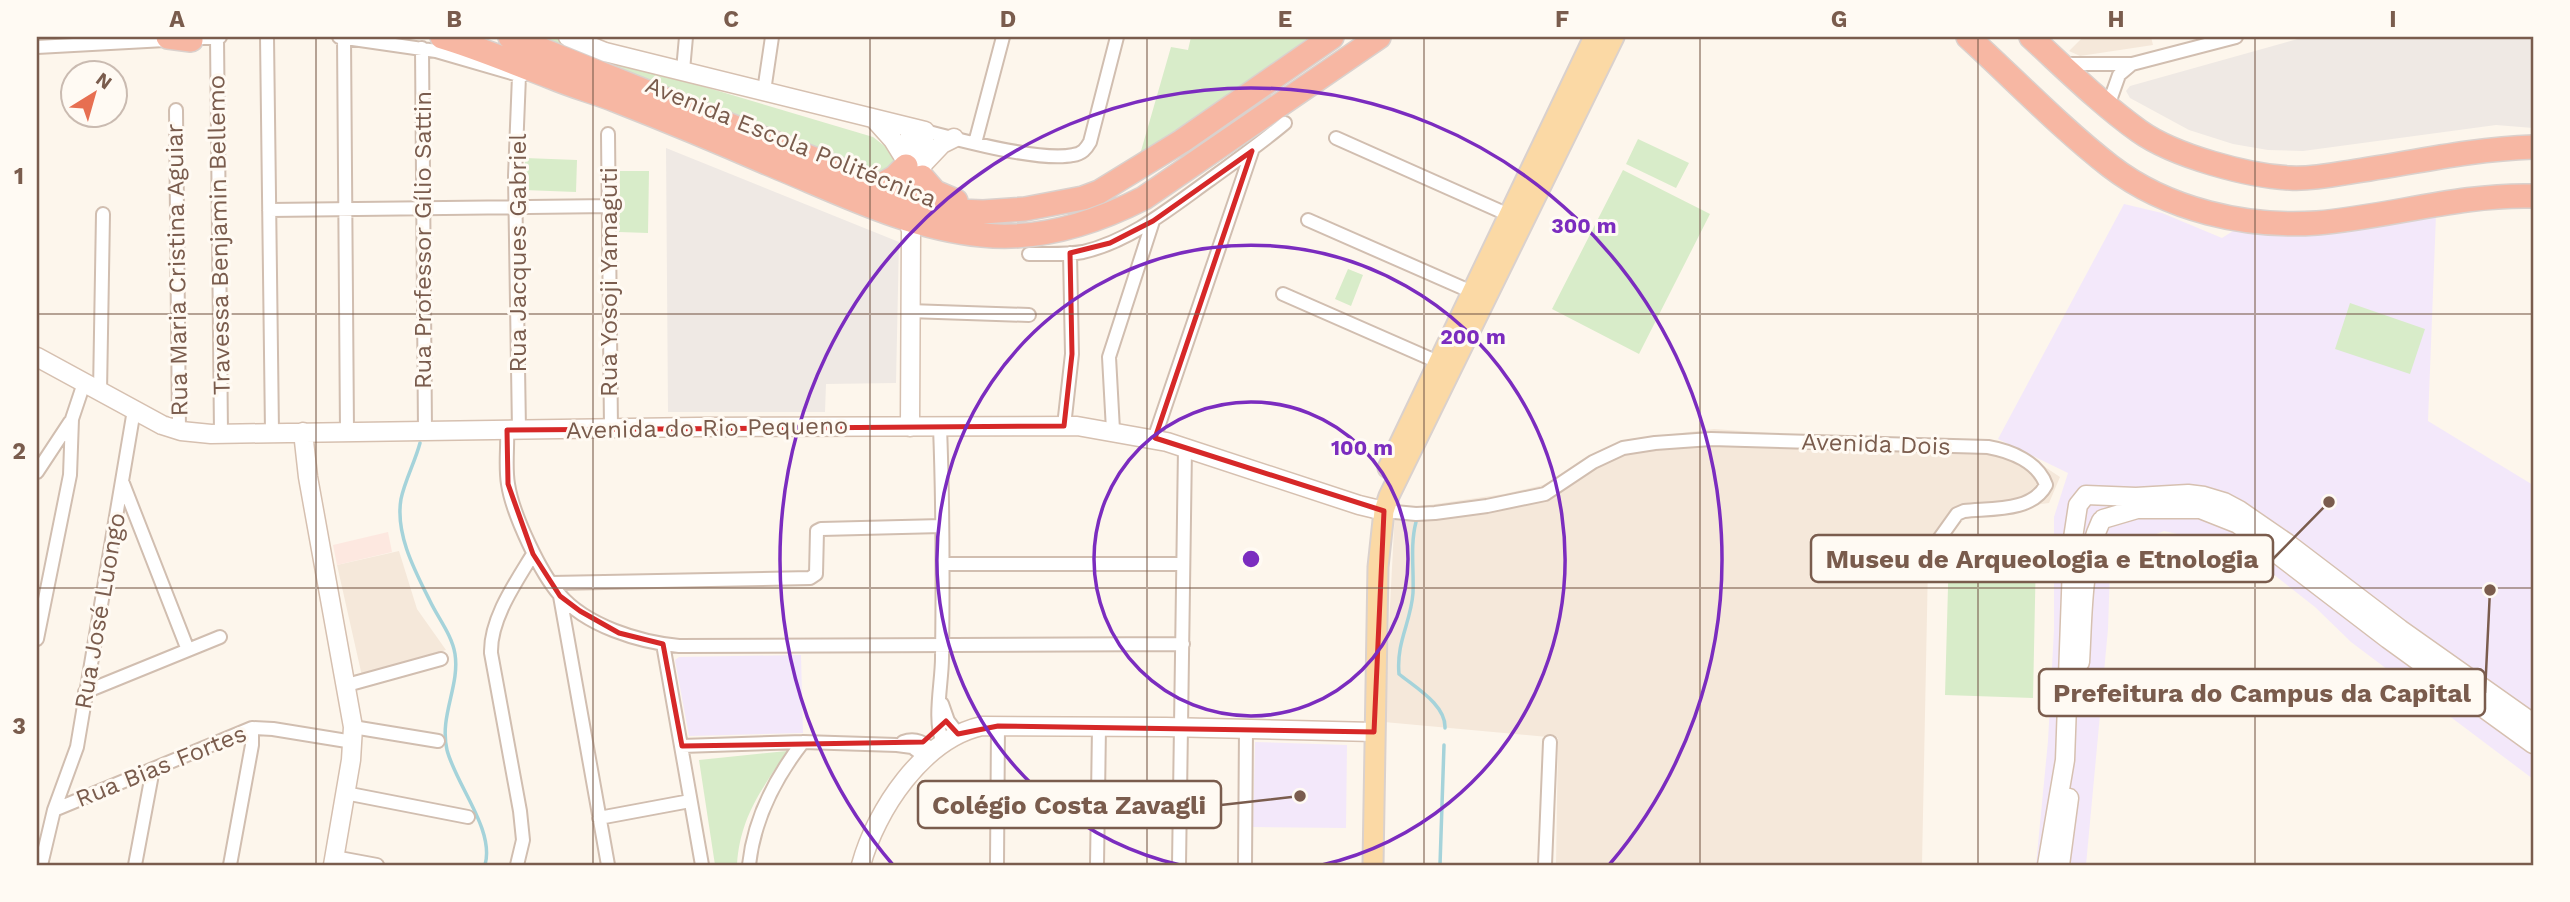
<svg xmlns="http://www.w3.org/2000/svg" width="2570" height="902" font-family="'Work Sans',sans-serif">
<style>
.residential{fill:#f5e8da}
.commercial{fill:#fde8e0}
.industrial{fill:#efe9e4}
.education{fill:#f3e8fa}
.green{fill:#d8ecc9}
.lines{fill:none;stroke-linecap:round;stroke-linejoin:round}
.stream{stroke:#a5d3da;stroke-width:3.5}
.street-casing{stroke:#d1beb0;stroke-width:16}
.secondary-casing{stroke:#d6c0b0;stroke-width:21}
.primary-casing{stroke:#dad1cd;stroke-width:23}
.highway-casing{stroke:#dad1cd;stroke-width:26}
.street{stroke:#fff;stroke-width:12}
.secondary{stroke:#fff;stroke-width:18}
.primary{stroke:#fbd9a5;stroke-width:19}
.highway{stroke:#f7b7a3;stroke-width:23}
.marked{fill:none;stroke:#d62828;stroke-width:5;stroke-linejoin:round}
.grid{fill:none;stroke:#7a5c4d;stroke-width:2;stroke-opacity:0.55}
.ring{fill:none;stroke:#7b2cbf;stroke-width:3.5}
.labels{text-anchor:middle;stroke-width:6;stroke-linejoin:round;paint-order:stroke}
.street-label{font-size:24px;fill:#7a5c4d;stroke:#fffaf3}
.centre{fill:#7b2cbf;stroke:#fffaf3;stroke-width:3.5}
.ring-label{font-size:21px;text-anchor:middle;font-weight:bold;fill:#7b2cbf;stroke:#fffaf3;stroke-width:6;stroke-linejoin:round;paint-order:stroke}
.leader{fill:none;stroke:#7a5c4d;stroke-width:2.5}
.callout-dot{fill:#7a5c4d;stroke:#fffaf3;stroke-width:2.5}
.callout{fill:#fffaf3;stroke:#7a5c4d;stroke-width:2.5}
.callout-label{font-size:26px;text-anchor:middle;font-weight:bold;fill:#7a5c4d}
.neatline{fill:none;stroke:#7a5c4d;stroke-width:2.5}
.grid-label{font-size:23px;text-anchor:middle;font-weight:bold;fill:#7a5c4d}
</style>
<rect width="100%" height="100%" fill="#fdf6ec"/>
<path class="residential" d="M2083,37H2151L2153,45L2080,56L2069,51Z
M1714,429L1921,444L1997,441L2039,463L2060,477L2049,503L1966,514L1928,564L1922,865H1556L1558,738L1384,722L1395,510L1504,494L1543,485L1631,439Z
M399,551L417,609L446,650L362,676L337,565Z"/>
<path class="commercial" d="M388,532L392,552L337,565L333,545Z"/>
<path class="industrial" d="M2305,37H2533V128L2496,125L2303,151L2268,150L2233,144L2189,130L2130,98L2126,91L2130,86Z
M666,148L899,242L896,383L826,384L825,412H668Z"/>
<path class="education" d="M2124,204L2162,213L2222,238L2233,231L2284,236L2320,234L2436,215L2428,421L2533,485V779L2351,642L2315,607L2259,563L2209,541L2164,531L2128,545L2110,569L2108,629L2086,865H2036L2048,741L2054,630V517L2068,473L1998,439Z
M801,655L803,733L689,736L675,660L679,657Z
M1255,742L1347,745L1346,828L1253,827Z"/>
<path class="green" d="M530,37H557L614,60L873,137L891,151L899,171L885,180Z
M1191,37H1309L1226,101L1139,158L1171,47L1188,50Z
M1638,139L1689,163L1676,188L1626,164Z
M525,158L577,160L576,192L524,190Z
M1623,170L1710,214L1639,354L1552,309Z
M620,171H649L648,233L619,232Z
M1348,269L1363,275L1351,306L1335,299Z
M2350,303L2425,329L2410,374L2335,349Z
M1949,551L2036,553L2033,698L1945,695Z
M787,751C762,789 740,817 737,865H715L699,760Z"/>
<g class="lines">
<path class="stream" d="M420,443C415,462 405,480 401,499C395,534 415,571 430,601C438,618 452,635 455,654C460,686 439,716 447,750C456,785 495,830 485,865
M1416,522C1410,545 1414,569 1413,593C1411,622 1396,642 1399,674C1416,688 1446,705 1445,728
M1440,865L1444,745"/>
<g class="street-casing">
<path id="street" d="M217,37L221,433
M267,37L272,432
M339,37L436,51L522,76
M344,38L347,431
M37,47L220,37
M422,48L425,431
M2062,64H2132L2236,37
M683,70L686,37
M764,91L772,37
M2108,106L2119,75L2132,64
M176,110L179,430
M925,131C959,140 1041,162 1073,155C1082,154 1086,149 1090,142L1117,37
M608,134L611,429
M1336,138L1509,215
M975,143L1003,37
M269,210L610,206
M1308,220L1472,292
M1029,254C1047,254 1066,255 1083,252C1130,241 1169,209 1208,181C1234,162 1260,144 1285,123
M1283,294L1438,362
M909,311L1029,315
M100,392L103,214
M1064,426L1072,354L1070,253
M940,427C943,504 943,581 942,658C942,683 933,720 943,743
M507,430C508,447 505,466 508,484C511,504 520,525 529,544C537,561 547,580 559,594C586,626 639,642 679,646L1183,644
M519,430L515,176L519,76
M1113,430L1109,357L1153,221
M1154,439L1252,151
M37,472L70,422
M122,481L188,650
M1384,511L1416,514L1435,513L1487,506L1545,494L1593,462L1623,448L1655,443L1711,439L1988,447C2011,451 2038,462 2046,485C2032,512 1991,508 1964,511L1957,514L1922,563
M943,564H1183
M551,583L810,578L816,574L817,531L821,529L942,526
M560,596L608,865
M37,639L70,475L72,419L84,383
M663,644L702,865
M347,685L441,659
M85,692L220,637
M942,704L948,721L958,734
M353,727L438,741
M903,742C916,737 924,743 934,751
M682,746L803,742L897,745L912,747L927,758
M345,793L468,817
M54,810L252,728L273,729L353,742
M599,818L690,801
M334,857L377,865
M41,865L54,810L77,747L134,410
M135,865L153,769
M230,865L252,745V728
M517,865L523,840L520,811L491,653C490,619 516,582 533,554
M749,865C754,819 775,778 803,742
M997,865L998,726
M1097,865L1099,727
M1179,865L1185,448
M1245,865L1246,729
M1545,865L1550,742"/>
</g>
<g class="secondary-casing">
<path id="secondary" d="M568,37L605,52L925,131L920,188
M875,120L893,140L906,161
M923,164L942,144L954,138
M37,357L162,425L181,431L211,434L698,427L1077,426L1167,442L1359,505L1384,511
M910,427L911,231C901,198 906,161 911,128
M303,432L308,477L353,727L351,760L333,865
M2103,519L2137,509H2200L2238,524L2388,639L2533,744
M2080,662C2083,615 2081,563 2101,521
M861,865C876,810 923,739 982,726L1166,727L1374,732
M2047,865L2065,760L2073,538L2078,505L2086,495L2136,497L2188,494L2204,496L2224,502L2239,510L2287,543L2400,629L2533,723
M2060,865L2069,798"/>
</g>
<g class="primary-casing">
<path id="primary" d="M1388,468L1594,37
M1373,865L1378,567L1384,511L1389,496L1614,37"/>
</g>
<g class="highway-casing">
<path id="highway" d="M168,37L191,40
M442,37C479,48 514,63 551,77C572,86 594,92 615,100C666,120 717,141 767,163C836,191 907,228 982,235C1038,241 1095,223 1144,198L1379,37
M510,37L919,201L959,211L983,212L1025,209L1083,198L1099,192L1182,141L1332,37
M1968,37C2015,80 2060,127 2110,166C2167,210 2246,228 2317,223C2389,217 2460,194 2533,196
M2031,37C2066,69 2100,103 2139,131C2174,156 2248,176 2290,178C2308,179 2327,176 2344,173C2407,164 2469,149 2533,147
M922,177L935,192L956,201
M881,185L895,177L906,166"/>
</g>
<use href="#street" class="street"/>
<use href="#secondary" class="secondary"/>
<use href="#primary" class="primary"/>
<use href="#highway" class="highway"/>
</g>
<path class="marked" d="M1252,151L1155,438L1384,511L1374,732L998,726L958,734L946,721L923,742L682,746L663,644L619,633L580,611L560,596L533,554L508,484L507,430L1064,426L1072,354L1070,253L1110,243L1153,221Z"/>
<path class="grid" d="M316,37V865M593,37V865M870,37V865M1147,37V865M1424,37V865M1700,37V865M1978,37V865M2255,37V865M37,314H2533M37,588H2533"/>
<g class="ring">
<circle cx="1251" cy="559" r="157"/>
<path d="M1180 865A314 314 0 1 1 1322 865"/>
<path d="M893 865A471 471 0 1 1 1609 865"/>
</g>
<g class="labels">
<g class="street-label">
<text transform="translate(791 142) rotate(22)" y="8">Avenida Escola Politécnica</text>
<text transform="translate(219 235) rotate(-91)" y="8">Travessa Benjamin Bellemo</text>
<text transform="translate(423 240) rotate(-90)" y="8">Rua Professor Gílio Sattin</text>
<text transform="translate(518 253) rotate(-90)" y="8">Rua Jacques Gabriel</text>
<text transform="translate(177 270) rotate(-91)" y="8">Rua Maria Cristina Aguiar</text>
<text transform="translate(609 282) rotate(-90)" y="8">Rua Yosoji Yamaguti</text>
<text transform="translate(707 428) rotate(-1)" y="8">Avenida do Rio Pequeno</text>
<text transform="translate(1876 444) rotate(2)" y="8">Avenida Dois</text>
<text transform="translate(100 611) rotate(-80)" y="8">Rua José Luongo</text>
<text transform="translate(161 766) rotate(-22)" y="8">Rua Bias Fortes</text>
</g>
</g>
<circle cx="1251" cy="559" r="10" class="centre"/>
<g class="ring-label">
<text x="1584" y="233">300 m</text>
<text x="1473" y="344">200 m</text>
<text x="1362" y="455">100 m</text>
</g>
<path class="leader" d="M2329 502L2273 559M2490 590L2485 693M1300 796L1221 805"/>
<g class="callout-dot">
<circle cx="2329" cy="502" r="7"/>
<circle cx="2490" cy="590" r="7"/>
<circle cx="1300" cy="796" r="7"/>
</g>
<g class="callout">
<rect x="1811" y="535" width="462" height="47" rx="7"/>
<rect x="2039" y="669" width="446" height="47" rx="7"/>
<rect x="918" y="781" width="303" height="47" rx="7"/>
</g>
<g class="callout-label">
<text x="2042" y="568">Museu de Arqueologia e Etnologia</text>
<text x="2262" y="702">Prefeitura do Campus da Capital</text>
<text x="1069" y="814">Colégio Costa Zavagli</text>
</g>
<rect width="2570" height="902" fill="none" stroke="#fffaf3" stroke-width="77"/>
<g transform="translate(94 94) rotate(37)"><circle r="33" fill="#fffaf3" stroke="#cabbb1" stroke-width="2"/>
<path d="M0-5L12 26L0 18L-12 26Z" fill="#e76f51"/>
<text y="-10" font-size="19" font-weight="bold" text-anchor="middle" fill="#7a5c4d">N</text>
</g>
<rect x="38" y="38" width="2494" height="826" class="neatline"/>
<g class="grid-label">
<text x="177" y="27">A</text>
<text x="454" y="27">B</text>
<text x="731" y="27">C</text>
<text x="1008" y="27">D</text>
<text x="1285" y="27">E</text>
<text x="1562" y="27">F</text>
<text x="1839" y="27">G</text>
<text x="2116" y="27">H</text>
<text x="2393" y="27">I</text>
<text x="19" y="184">1</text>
<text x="19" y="459">2</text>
<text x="19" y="734">3</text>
</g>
</svg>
